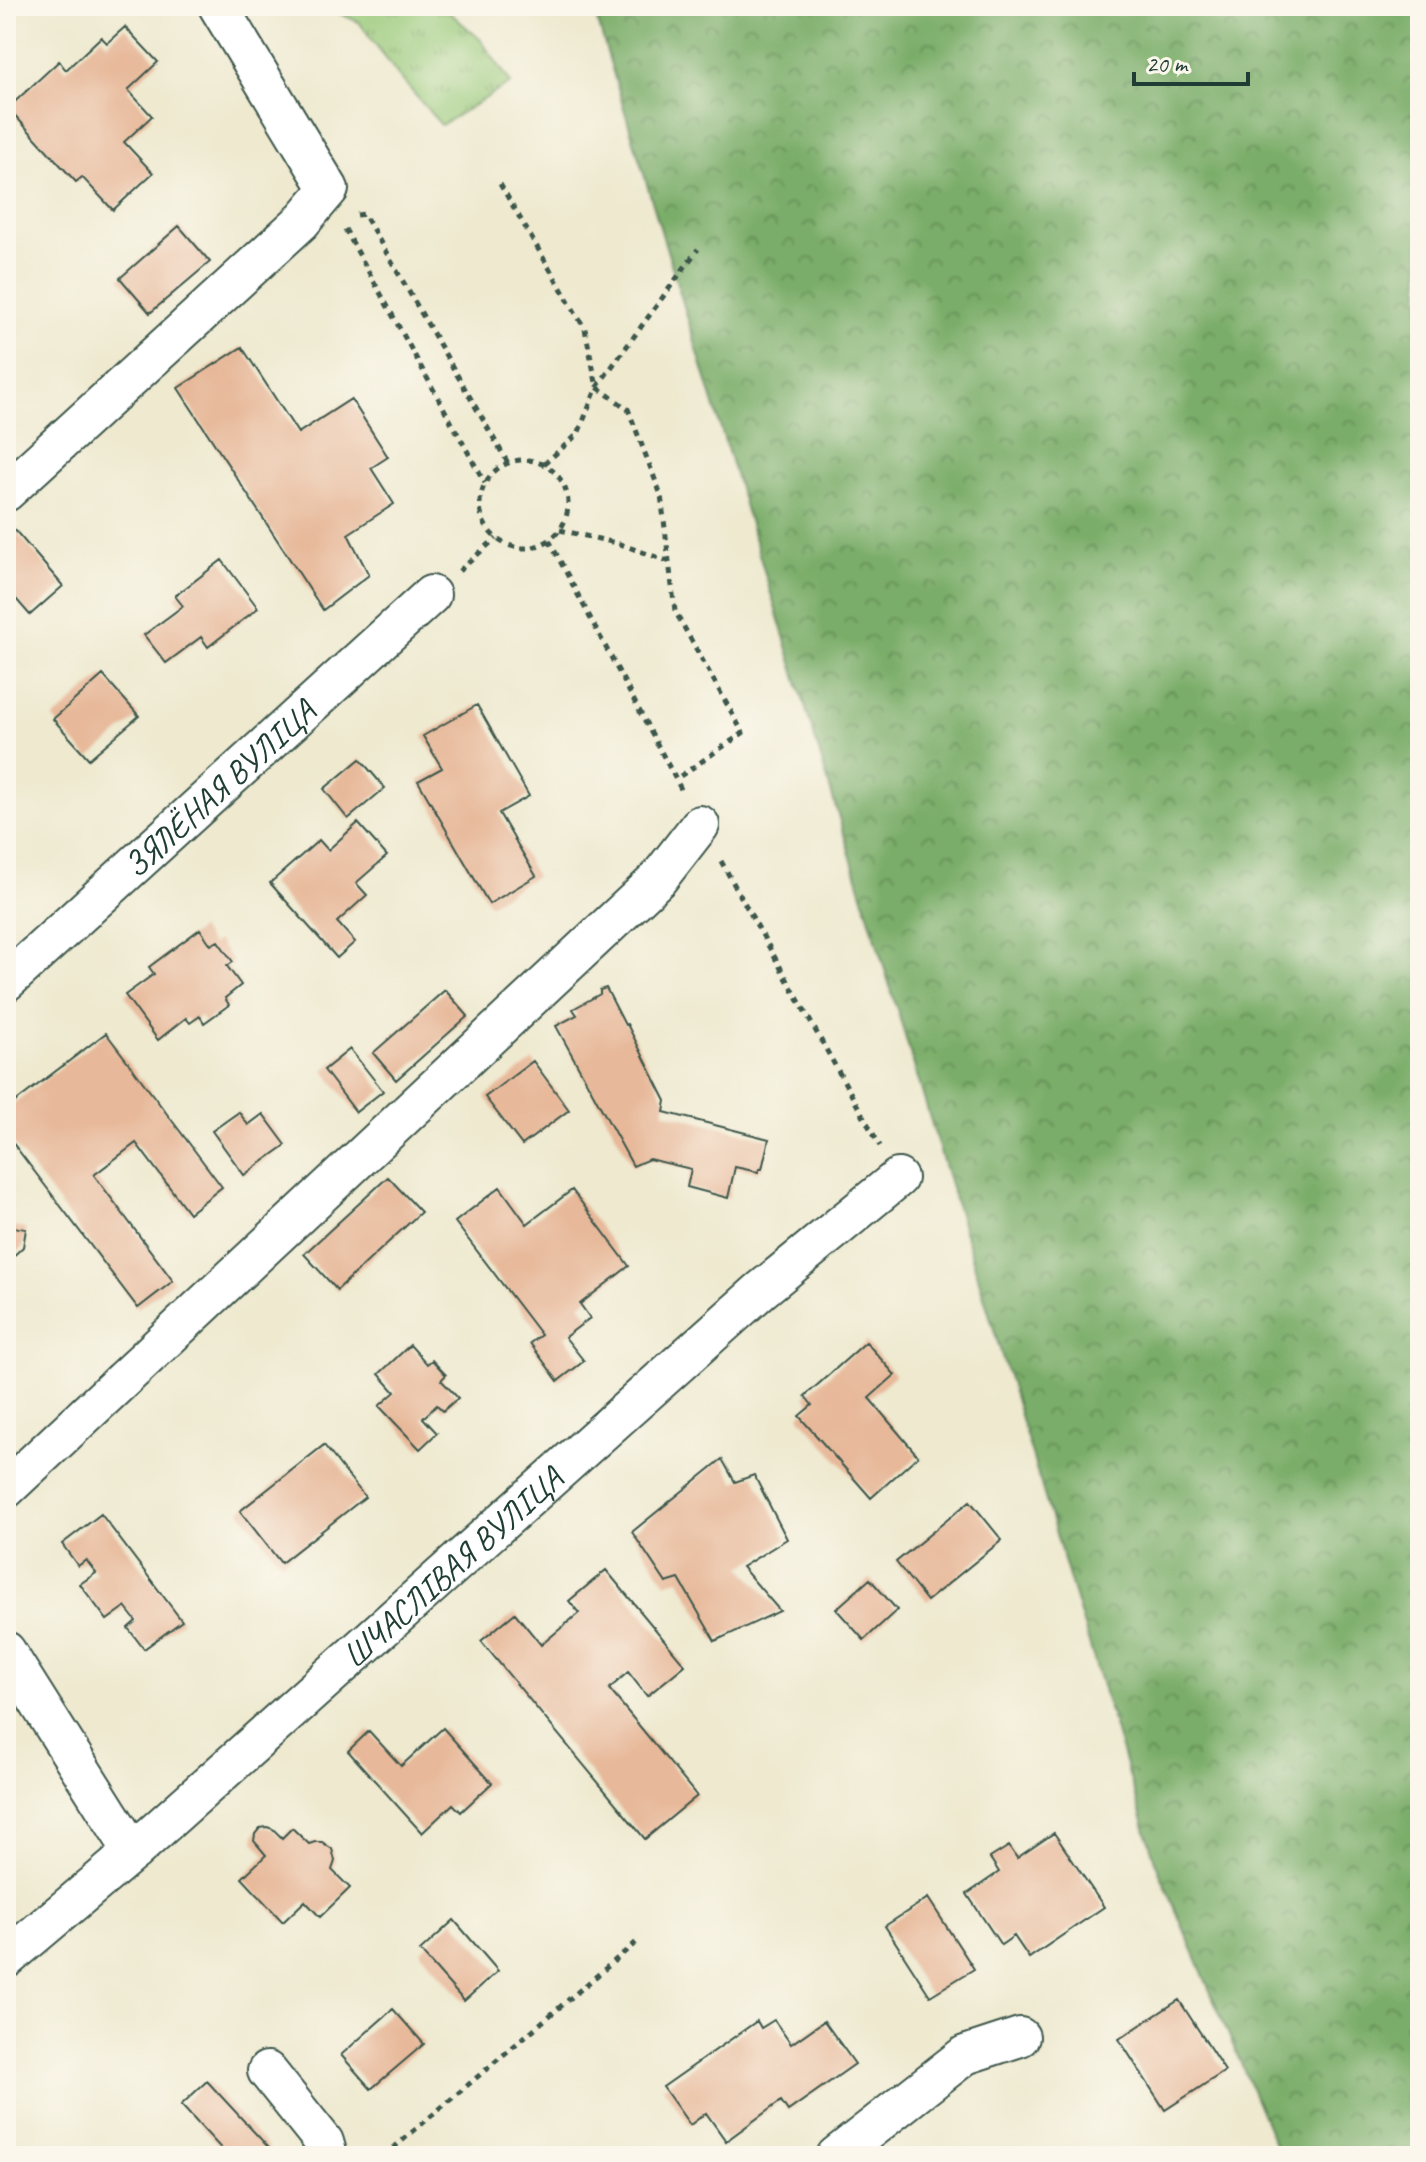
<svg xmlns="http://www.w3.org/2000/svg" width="1426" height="2162" font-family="Caveat,sans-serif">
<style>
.grass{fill:url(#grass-tufts);stroke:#5c8356;stroke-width:2}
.forest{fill:url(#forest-crowns);stroke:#4c754e;stroke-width:2}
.building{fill:#e7b899}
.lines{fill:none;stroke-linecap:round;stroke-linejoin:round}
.minor-casing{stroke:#3e574b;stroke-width:42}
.path{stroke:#3e574b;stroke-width:5;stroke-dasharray:6 6;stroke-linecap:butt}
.minor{stroke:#fff;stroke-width:38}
.labels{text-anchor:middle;stroke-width:8;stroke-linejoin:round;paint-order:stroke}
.street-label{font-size:34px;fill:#1f3d34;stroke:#fbf7ec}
</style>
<defs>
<pattern id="grass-tufts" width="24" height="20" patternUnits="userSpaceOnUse" patternTransform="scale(2)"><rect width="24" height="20" fill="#98c979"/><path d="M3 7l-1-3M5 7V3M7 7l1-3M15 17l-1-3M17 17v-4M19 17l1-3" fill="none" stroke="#7ba464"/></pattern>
<pattern id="forest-crowns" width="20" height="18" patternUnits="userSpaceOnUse" patternTransform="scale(2)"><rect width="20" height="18" fill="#7aad69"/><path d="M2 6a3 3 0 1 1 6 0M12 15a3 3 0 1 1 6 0" fill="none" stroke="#638e57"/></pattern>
</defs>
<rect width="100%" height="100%" fill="#fbf7ec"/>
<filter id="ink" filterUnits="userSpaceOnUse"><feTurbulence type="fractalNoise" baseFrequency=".0125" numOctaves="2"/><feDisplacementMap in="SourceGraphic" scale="16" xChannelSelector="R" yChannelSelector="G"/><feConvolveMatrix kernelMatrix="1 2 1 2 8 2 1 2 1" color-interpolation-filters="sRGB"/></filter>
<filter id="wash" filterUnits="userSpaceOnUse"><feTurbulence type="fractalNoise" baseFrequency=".006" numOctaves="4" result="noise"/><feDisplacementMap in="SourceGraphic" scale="32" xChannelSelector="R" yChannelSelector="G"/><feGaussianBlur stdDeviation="1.8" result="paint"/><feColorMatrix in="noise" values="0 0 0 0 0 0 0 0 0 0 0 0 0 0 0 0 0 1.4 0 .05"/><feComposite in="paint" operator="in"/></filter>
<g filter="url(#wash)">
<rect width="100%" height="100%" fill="#eee9cf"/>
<path class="grass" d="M322,6H442L480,39L511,83L441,125L398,75L359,22Z"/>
<path class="forest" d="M593,6H1420V2156H1280L1155,1861Z"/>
<g id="blocks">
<path class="building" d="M125,27L158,62L128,90L152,116L124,142L153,173L113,210L82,177L76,182L8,108L59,61L66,70L101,37L107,43Z
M179,226L210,262L150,313L120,278Z
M242,347L298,433L351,399L388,457L371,468L394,504L348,534L369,575L323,610L178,388Z
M14,529L63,586L30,615L10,592L6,595V536Z
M222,560L258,608L208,647L201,637L166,663L144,635L183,606L175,596Z
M103,675L139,716L89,759L53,719Z
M477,705L529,796L499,813L536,876L489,904L418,781L442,768L423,736Z
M360,759L385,788L348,819L324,789Z
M358,823L387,856L356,883L367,895L337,922L355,942L337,958L270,883L319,840L328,850Z
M200,929L211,945L218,941L233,962L227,966L241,985L225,998L229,1005L204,1023L200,1016L190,1023L186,1018L158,1040L125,995L154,974L149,967Z
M606,988L625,1025L627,1024L666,1101L664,1112L769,1139L762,1169H759L758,1172L735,1167L728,1198L687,1187L691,1169L649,1159L633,1166L556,1026L577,1015L573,1009L600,994V990Z
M445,990L468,1016L396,1080L373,1053Z
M106,1033L222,1187L189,1213L136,1143L94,1175L173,1281L138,1308L6,1134V1109Z
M350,1049L383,1091L356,1112L324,1070Z
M533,1061L569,1110L522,1145L485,1097Z
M239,1112L248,1125L263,1114L286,1145L244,1175L212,1131Z
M388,1177L421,1212L337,1290L304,1254Z
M500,1187L527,1224L572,1190L629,1266L580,1304L590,1318L565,1337L584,1361L558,1381L530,1343L541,1335L455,1222Z
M6,1226L26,1229L23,1247L6,1263Z
M866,1342L895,1375L869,1398L918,1456L871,1498L799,1416L812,1405L805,1396Z
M410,1345L427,1364L432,1360L446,1375L441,1380L458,1398L443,1411L437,1405L423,1418L437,1433L420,1449L379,1406L395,1392L379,1374Z
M324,1445L365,1497L281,1563L240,1511Z
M722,1459L735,1482L754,1475L787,1539L742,1567L780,1611L715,1641L679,1579L666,1583L632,1532Z
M970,1501L1002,1540L927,1601L896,1562Z
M101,1514L182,1621L144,1649L128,1628L136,1621L125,1607L107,1620L80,1584L96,1573L86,1560L78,1566L62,1544Z
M606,1570L685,1665L647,1696L628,1672L609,1689L697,1796L645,1839L481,1641L515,1613L541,1645L579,1613L569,1601Z
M870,1579L897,1610L864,1640L836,1609Z
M443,1728L492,1783L461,1812L453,1804L422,1833L348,1751L369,1731L401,1766Z
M267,1827L273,1829L282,1838L292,1828L309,1844L315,1842H322L332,1849L335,1861L332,1870L350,1888L320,1917L305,1901L283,1922L242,1878L266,1855L254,1841L255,1834L260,1828Z
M1054,1833L1104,1907L1029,1958L1014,1936L1001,1945L967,1894L999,1872L990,1858L1009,1846L1017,1858Z
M928,1898L974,1969L930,1996L885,1926Z
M454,1920L498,1971L464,2001L420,1951Z
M1179,2000L1225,2071L1165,2110L1119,2039Z
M393,2009L424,2044L371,2089L341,2055Z
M774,2020L791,2044L824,2021L855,2064L788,2111L781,2101L726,2141L706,2113L690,2125L663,2087L757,2021L761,2028Z
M207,2081L269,2148L261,2156H228L181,2105Z"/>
</g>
</g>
<g filter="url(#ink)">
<use href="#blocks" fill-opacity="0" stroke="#3e574b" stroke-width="2"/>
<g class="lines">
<g class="minor-casing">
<g id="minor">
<path d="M6,492L301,222L329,189L218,6"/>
<path id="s1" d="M6,982L431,595"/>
<path d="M6,1489L658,879L700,825"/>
<path d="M6,1651L133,1852"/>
<path id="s2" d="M6,1959L133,1852L760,1291L898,1178"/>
<path d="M267,2071L324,2142L328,2156"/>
<path d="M836,2156L965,2055L1020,2037"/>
</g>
</g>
<path class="path" d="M500,184L585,329L597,387L628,409L661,495L675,611L743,733L676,779
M357,215L364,214L508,463
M345,229L485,483
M480 504a44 44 0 1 1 88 0a44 44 0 1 1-88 0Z
M544,464L578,434L597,387L698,249
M560,530L620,544L670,562
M549,540L683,793
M459,571L496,538
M721,861L880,1146
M384,2156L639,1940"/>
<use href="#minor" class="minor"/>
</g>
</g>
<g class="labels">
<g class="street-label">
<text dy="12" stroke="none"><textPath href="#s1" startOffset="288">ЗЯЛЁНАЯ ВУЛІЦА</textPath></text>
<text dy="12" stroke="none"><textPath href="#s2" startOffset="594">ШЧАСЛІВАЯ ВУЛІЦА</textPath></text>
</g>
</g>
<rect width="1426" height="2162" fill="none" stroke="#fbf7ec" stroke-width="32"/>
<path d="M1134 72v12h114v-12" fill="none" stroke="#1f3d34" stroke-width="4"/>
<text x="1146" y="72" font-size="24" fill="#1f3d34" stroke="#fbf7ec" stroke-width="6" paint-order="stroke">20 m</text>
</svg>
